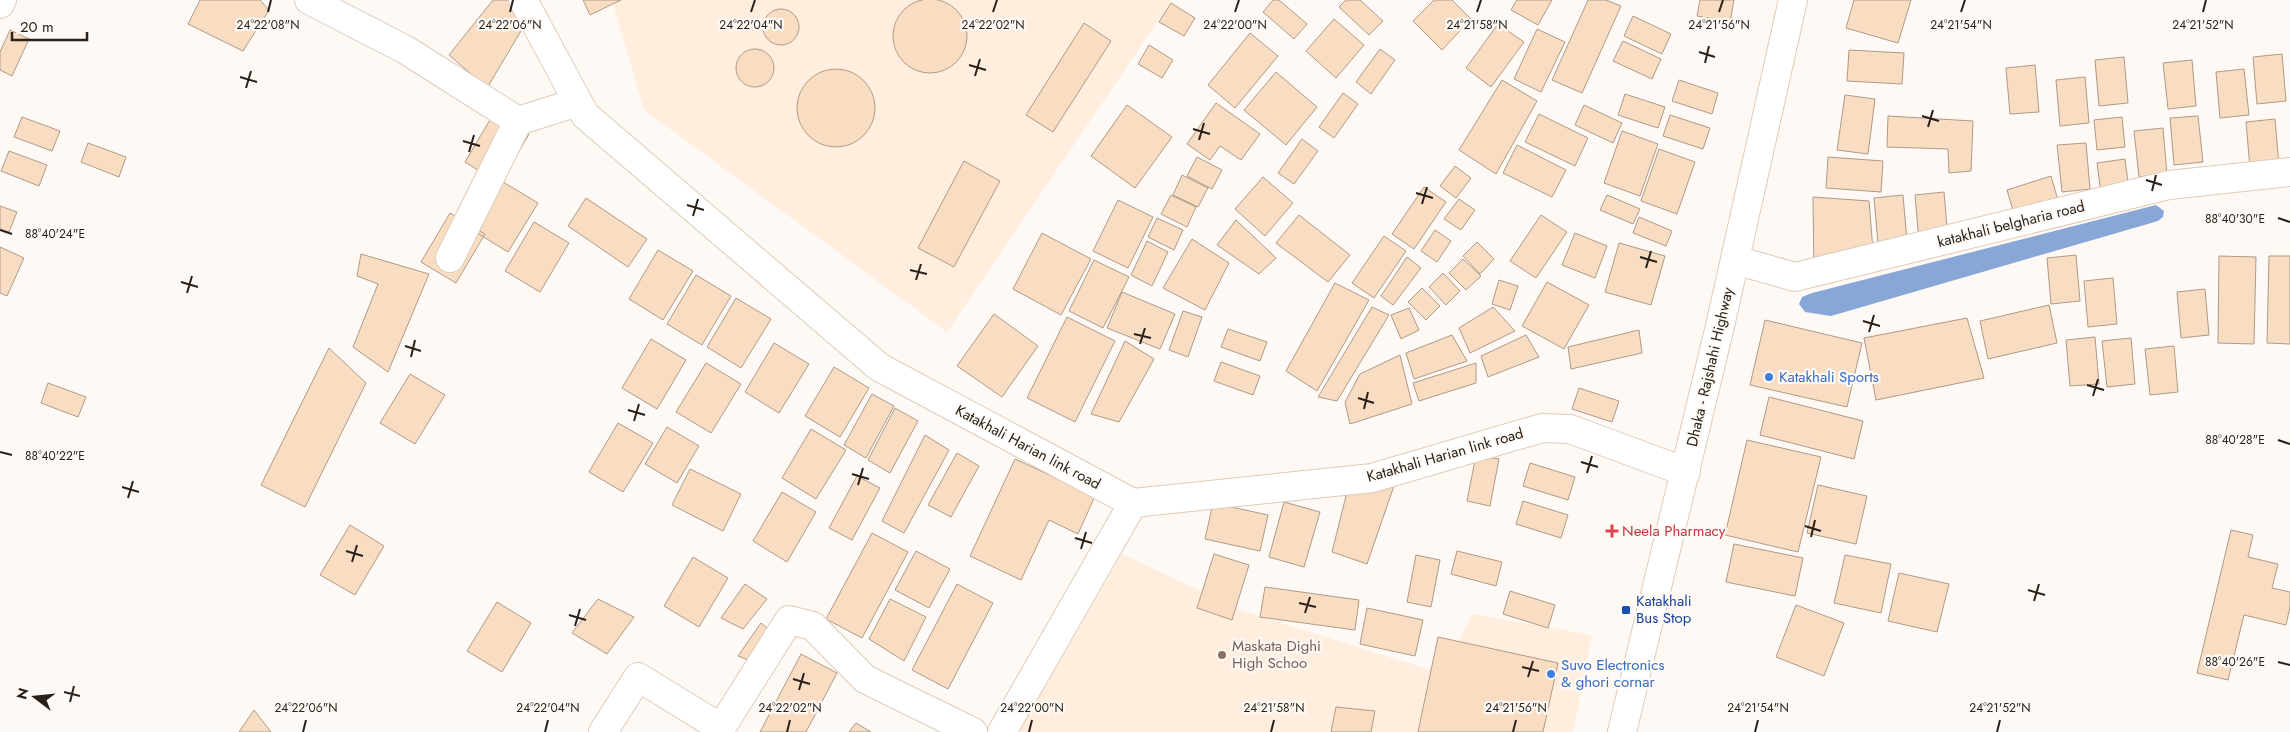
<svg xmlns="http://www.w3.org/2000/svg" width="2290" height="732" font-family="Jost,sans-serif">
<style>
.built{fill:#ffeede}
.water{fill:#88a6d6}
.building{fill:#f9ddc2;stroke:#ae9a87}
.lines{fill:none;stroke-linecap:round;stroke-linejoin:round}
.street-casing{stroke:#e0cbb8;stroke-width:30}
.secondary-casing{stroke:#e0cbb8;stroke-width:30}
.highway-casing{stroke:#e0cbb8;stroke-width:30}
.street{stroke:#fff;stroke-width:28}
.secondary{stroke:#fff;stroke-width:28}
.highway{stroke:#fff;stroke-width:28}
.ticks{fill:none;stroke:#29211a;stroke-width:2}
.shop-dot{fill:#3f7fe0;stroke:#fef9f5;stroke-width:2}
.health-dot{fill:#e0444e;stroke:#fef9f5;stroke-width:2}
.transit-dot{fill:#1a4fb4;stroke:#fef9f5;stroke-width:2}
.education-dot{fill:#8d6e63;stroke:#fef9f5;stroke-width:2}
.labels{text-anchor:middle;stroke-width:4.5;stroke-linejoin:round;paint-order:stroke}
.street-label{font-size:15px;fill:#29211a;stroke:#fef9f5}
.shop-label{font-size:15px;fill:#366cbe;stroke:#fef9f5;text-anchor:start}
.health-label{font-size:15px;fill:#be3a42;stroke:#fef9f5;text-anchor:start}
.transit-label{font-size:15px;fill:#164399;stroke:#fef9f5;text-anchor:start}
.education-label{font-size:15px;fill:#785e54;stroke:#fef9f5;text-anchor:start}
.ticks-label{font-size:12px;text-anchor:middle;fill:#29211a;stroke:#fef9f5;stroke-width:4.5;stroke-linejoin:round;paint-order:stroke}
</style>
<rect width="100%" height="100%" fill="#fef9f5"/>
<path class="built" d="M612,0H1172L947,332L644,110Z
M1122,554L1243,611L1443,674L1472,614L1592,635L1573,732H1019Z"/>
<path class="water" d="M2156,205L2164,211L2163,217L2158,221L1831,316L1805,312L1799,304L1802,297L1812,293Z"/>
<path class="building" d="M893 36a37 37 0 1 1 74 0a37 37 0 1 1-74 0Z
M200,0H260L269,10L243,51L188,24Z
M493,0H509L524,26L487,88L449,55Z
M583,0H621L590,15Z
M1273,0H1279L1307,24L1294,39L1263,12Z
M1346,0H1360L1383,21L1369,35L1339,7Z
M1434,0H1452L1471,19L1442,50L1413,21Z
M1517,0H1552L1538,25L1511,10Z
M1588,0H1606L1621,6L1582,93L1552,80Z
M1700,0H1734L1730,22L1697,16Z
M1854,0H1911L1898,43L1846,28Z
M1171,3L1195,18L1184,36L1159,22Z
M763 27a18 18 0 1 1 36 0a18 18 0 1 1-36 0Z
M1633,16L1671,34L1662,54L1624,36Z
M1334,19L1364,45L1336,78L1306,51Z
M1084,23L1111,41L1053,132L1026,115Z
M1498,24L1524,42L1491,87L1466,68Z
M1537,29L1565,42L1541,92L1514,79Z
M10,30L29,39L12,76L0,70V52Z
M1250,33L1278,56L1235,108L1208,85Z
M1623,41L1661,59L1652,79L1613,61Z
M1149,45L1173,60L1162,78L1138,64Z
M1380,49L1395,60L1371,94L1356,82Z
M736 68a19 19 0 1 1 38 0a19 19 0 1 1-38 0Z
M1849,50L1904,53L1902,84L1847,81Z
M2282,54L2286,101L2257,104L2253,57Z
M2124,57L2128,103L2099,106L2095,60Z
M2192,60L2196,106L2168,109L2163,63Z
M2035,65L2039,112L2010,114L2006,68Z
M797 108a39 39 0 1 1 78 0a39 39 0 1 1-78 0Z
M2244,69L2249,115L2220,118L2216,72Z
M1276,72L1317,107L1286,145L1244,110Z
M2085,77L2089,123L2060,126L2056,80Z
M1502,80L1537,101L1496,174L1459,150Z
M1679,80L1718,93L1712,114L1672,101Z
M1343,93L1358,104L1334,138L1319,127Z
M1625,94L1665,107L1658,128L1618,115Z
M1845,95L1875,99L1868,154L1837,150Z
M1216,103L1260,134L1241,160L1220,146L1210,160L1187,144Z
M1127,105L1172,137L1135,188L1091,156Z
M1584,105L1622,123L1613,143L1575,125Z
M494,113L529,134L500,184L465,162Z
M1539,114L1588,138L1575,166L1525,142Z
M1670,115L1710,128L1703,149L1663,136Z
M1888,116L1973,121L1971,171L1949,173L1948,149L1887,147Z
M2198,116L2203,162L2174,165L2170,118Z
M22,117L60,131L52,151L14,137Z
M2122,117L2125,147L2097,150L2094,120Z
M2275,119L2279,165L2250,168L2246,122Z
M2163,128L2167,174L2139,177L2134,131Z
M1622,131L1658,144L1640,196L1604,183Z
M1302,139L1318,151L1294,184L1278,173Z
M88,143L126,157L119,177L81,162Z
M2086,143L2090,189L2062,192L2057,145Z
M1517,145L1566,170L1552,197L1503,173Z
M1659,149L1695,162L1677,214L1641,201Z
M9,151L47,165L39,186L1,171Z
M1197,157L1222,170L1212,189L1187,176Z
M1828,157L1883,161L1881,192L1826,188Z
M2125,159L2129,190L2101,193L2097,163Z
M964,161L1000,181L954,267L918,248Z
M1455,166L1471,178L1456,198L1440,186Z
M1182,175L1208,188L1198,207L1173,195Z
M2051,176L2059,204L2015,217L2007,190Z
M1263,177L1293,203L1265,236L1235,209Z
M503,182L538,203L508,252L474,231Z
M1424,187L1446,202L1414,249L1392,234Z
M1944,192L1948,238L1919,241L1915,195Z
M1171,195L1196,207L1187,227L1161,214Z
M1607,195L1640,209L1633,224L1600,210Z
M1903,195L1907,241L1878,244L1874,198Z
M1813,197L1869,201L1874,263L1814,278Z
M586,198L647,239L628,267L568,226Z
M1459,199L1475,210L1461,230L1444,219Z
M1118,200L1153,217L1128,268L1093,251Z
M0,206L17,212L9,232L0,229Z
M450,213L485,234L456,283L421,262Z
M1299,215L1350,255L1328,282L1276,243Z
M1541,215L1567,232L1536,278L1510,261Z
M1639,217L1672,231L1666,246L1633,233Z
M1157,218L1183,230L1174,250L1148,237Z
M1236,220L1276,258L1259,274L1217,245Z
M534,222L569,243L540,292L505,271Z
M1435,230L1451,241L1437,262L1421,251Z
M1042,233L1091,259L1061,315L1013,289Z
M1575,233L1607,246L1595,278L1562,265Z
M1384,236L1406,251L1374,298L1352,283Z
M1192,239L1229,263L1205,310L1163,288Z
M1147,241L1168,252L1152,286L1131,275Z
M1477,242L1494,259L1480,274L1463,256Z
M1619,243L1665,256L1651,305L1605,292Z
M0,247L24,258L7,296L0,293Z
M658,250L693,271L663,320L629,299Z
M361,254L429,274L388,372L353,347L378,284L357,276Z
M2076,255L2080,301L2051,304L2047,258Z
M2219,256L2256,257L2254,344L2218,343Z
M2269,256H2290V344L2267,343Z
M1407,257L1421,268L1393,305L1381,296Z
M1463,259L1481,276L1466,290L1449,273Z
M1094,260L1129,277L1103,328L1069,311Z
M1443,273L1460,291L1446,305L1429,287Z
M696,275L731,296L702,345L667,324Z
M2113,278L2117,324L2088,327L2084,281Z
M1499,280L1518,286L1510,310L1492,304Z
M1547,282L1589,305L1564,349L1522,326Z
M1335,283L1369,300L1317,391L1286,371Z
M1422,288L1440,306L1426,320L1408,302Z
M2205,289L2209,335L2181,338L2177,292Z
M1122,292L1175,314L1160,349L1107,328Z
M736,298L771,319L741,368L707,347Z
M2049,305L2057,343L1988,359L1980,321Z
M1372,307L1389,315L1337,401L1318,397Z
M1493,307L1515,331L1470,353L1459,328Z
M1409,308L1419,330L1401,339L1391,315Z
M1183,311L1202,317L1188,357L1169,350Z
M994,314L1038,346L1002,397L957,366Z
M1067,317L1115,341L1075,422L1027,398Z
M1967,318L1984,378L1876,400L1864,338Z
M1765,320L1862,343L1847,407L1750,385Z
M1228,329L1267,342L1260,361L1221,347Z
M1639,330L1642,353L1571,369L1568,347Z
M1452,335L1467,361L1414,379L1406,353Z
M1526,335L1539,357L1488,377L1481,356Z
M2095,337L2099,384L2070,386L2066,340Z
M2131,338L2135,384L2107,387L2102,341Z
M651,339L686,360L657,409L622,388Z
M1125,341L1154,359L1119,422L1091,414Z
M774,343L809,364L779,413L745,392Z
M2174,346L2178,392L2150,395L2145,349Z
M329,348L366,383L305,507L261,485Z
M1400,355L1412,404L1350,424L1345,402L1360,374Z
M1221,362L1260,376L1253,395L1214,381Z
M706,363L741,384L711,433L676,412Z
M1476,363V383L1419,401L1413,383Z
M834,367L869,388L840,437L805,416Z
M410,374L445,395L415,444L380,423Z
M48,383L86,397L78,417L41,403Z
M1579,388L1619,401L1612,422L1572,409Z
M872,394L894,406L866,458L844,445Z
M1769,397L1863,421L1854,459L1760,435Z
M895,408L918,421L890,473L868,460Z
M618,423L653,443L623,492L589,472Z
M667,427L699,446L677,483L645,464Z
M811,429L846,450L816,499L782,478Z
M925,435L949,450L904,533L882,521Z
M1747,440L1821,457L1798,552L1725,535Z
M957,453L979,466L951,517L928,505Z
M1476,455L1499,459L1490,506L1467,501Z
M1015,459L1095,496L1078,534L1049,520L1021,580L970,556Z
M1530,463L1575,477L1568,500L1523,486Z
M690,469L741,494L723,531L672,505Z
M857,476L880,488L852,540L829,528Z
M1395,483L1367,564L1332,552L1347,492Z
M1818,485L1867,496L1856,544L1807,533Z
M782,492L816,512L787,562L753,541Z
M1523,501L1568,515L1561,538L1516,524Z
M1284,502L1320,512L1304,567L1269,557Z
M1213,503L1268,515L1260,551L1205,539Z
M350,525L384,546L355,595L320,575Z
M2231,530L2253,535L2248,557L2278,564L2272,588L2290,592V607L2286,625L2244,615L2228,680L2197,673Z
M872,533L908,552L862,638L826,619Z
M1734,544L1803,558L1795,596L1726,582Z
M916,551L950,569L929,608L895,590Z
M1457,551L1502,562L1496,586L1451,574Z
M1214,554L1249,565L1232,620L1197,608Z
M1416,555L1440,560L1431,607L1407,602Z
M1845,555L1891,564L1881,613L1834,603Z
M693,557L728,578L699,627L664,606Z
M1899,573L1949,584L1937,632L1888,621Z
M745,584L767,599L743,629L721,618Z
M957,584L993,603L948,689L912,670Z
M1265,587L1359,600L1355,630L1260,617Z
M1510,591L1555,605L1548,628L1503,614Z
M598,599L634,617L607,654L572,633Z
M890,599L926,617L904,661L869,639Z
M497,602L531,623L502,672L467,651Z
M1796,605L1844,623L1824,676L1776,657Z
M1367,608L1423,620L1415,656L1360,644Z
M761,623L774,634L753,662L738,656Z
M1438,637L1558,663L1543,732H1418Z
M801,654L837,673L806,732H760Z
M1336,707L1375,711L1371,732H1331Z
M254,710L271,732H239Z
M856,723L871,732H849Z"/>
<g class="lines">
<g class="street-casing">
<path id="street" d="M309,0L406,50L518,121L450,258
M0,4L2,0
M518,121L578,102
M603,732L638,677L721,728L789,620L813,626L865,679L973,732
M1002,732L1133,503"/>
</g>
<g class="secondary-casing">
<path id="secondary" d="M523,0L585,115L879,367L1133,503L1372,478L1542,428L1570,429L1686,472
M1735,260L1795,277L2169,185L2290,172"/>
</g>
<g class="highway-casing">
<path id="highway" d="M1622,732L1720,326L1793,0"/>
</g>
<use href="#street" class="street"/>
<use href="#secondary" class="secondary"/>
<use href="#highway" class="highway"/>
</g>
<path class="ticks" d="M268,12L271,0M510,12L513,0M751,12L755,0M993,12L997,0M1235,12L1239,0M1477,12L1481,0M1719,12L1723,0M1961,12L1965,0M2203,12L2206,0M1699,52L1715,57M1705,63L1709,46M969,65L986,70M975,76L980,59M240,77L257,82M246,88L251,71M1922,116L1939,121M1928,127L1933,110M1193,129L1210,134M1199,140L1204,123M463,141L480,146M469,152L474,135M2146,180L2162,185M2152,191L2156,175M1416,193L1433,198M1422,204L1427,187M687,205L704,210M693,216L698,199M2278,218L2290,222M0,230L12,234M1640,257L1657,262M1646,268L1651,251M910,270L927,274M916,280L921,264M181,282L198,287M187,293L192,276M1863,321L1880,326M1869,332L1874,315M1134,334L1151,338M1140,344L1145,328M405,346L421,351M411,357L415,340M2087,385L2104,390M2093,396L2098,379M1358,398L1374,403M1364,409L1368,392M628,410L645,415M634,421L639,404M2278,440L2290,444M0,452L12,455M1581,462L1598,467M1587,473L1592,456M852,474L869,479M858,485L863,468M122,487L139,492M128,498L133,481M1805,526L1821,531M1811,537L1815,520M1075,538L1092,543M1081,549L1086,532M346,551L363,556M352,562L357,545M2028,590L2045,595M2034,601L2039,584M1299,603L1316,607M1305,613L1310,597M569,615L586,620M575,626L580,609M2278,662L2290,665M1522,667L1539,671M1528,677L1533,661M793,679L810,684M799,690L804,673M64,692L80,696M70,702L74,686M303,732L306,720M545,732L548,720M787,732L790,720M1029,732L1032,720M1271,732L1274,720M1513,732L1516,720M1755,732L1758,720M1997,732L2000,720"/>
<g class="shop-dot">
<circle cx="1769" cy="377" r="5"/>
<circle cx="1551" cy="674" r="5"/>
</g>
<path class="health-dot" d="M1609.5 523.5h5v5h5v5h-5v5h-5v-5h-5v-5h5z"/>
<rect class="transit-dot" x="1621" y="605" width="10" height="10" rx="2.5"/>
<circle class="education-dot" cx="1222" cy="655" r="5"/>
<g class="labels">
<g class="street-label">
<text transform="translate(2011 224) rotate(-14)" y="5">katakhali belgharia road</text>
<text transform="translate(1710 367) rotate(-77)" y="5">Dhaka - Rajshahi Highway</text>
<text transform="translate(1028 447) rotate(28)" y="5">Katakhali Harian link road</text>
<text transform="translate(1445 455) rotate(-16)" y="5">Katakhali Harian link road</text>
</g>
<g class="shop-label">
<text x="1779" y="382">Katakhali Sports</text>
<text x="1561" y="670">Suvo Electronics<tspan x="1561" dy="17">&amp; ghori cornar</tspan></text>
</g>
<g class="health-label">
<text x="1622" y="536">Neela Pharmacy</text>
</g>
<g class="transit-label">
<text x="1636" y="606">Katakhali<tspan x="1636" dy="17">Bus Stop</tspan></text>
</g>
<g class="education-label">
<text x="1232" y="651">Maskata Dighi<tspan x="1232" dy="17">High Schoo</tspan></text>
</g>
</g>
<g class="ticks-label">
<text x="268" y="29">24°22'08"N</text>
<text x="510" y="29">24°22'06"N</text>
<text x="751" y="29">24°22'04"N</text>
<text x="993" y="29">24°22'02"N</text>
<text x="1235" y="29">24°22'00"N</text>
<text x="1477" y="29">24°21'58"N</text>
<text x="1719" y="29">24°21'56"N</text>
<text x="1961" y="29">24°21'54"N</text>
<text x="2203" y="29">24°21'52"N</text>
<text x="2235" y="223">88°40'30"E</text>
<text x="55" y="238">88°40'24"E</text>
<text x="2235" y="444">88°40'28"E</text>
<text x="55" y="460">88°40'22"E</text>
<text x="2235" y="666">88°40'26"E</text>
<text x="306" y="712">24°22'06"N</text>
<text x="548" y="712">24°22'04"N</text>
<text x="790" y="712">24°22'02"N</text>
<text x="1032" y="712">24°22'00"N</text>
<text x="1274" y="712">24°21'58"N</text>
<text x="1516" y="712">24°21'56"N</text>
<text x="1758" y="712">24°21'54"N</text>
<text x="2000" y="712">24°21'52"N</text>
</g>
<g transform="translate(35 697) rotate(286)" stroke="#fef9f5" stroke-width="4" paint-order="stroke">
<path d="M0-4L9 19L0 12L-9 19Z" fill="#29211a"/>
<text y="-8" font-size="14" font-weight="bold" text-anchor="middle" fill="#29211a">N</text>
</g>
<path d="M12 32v8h75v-8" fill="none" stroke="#29211a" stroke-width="2.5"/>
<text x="20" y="32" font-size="15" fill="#29211a" stroke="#fef9f5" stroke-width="4" paint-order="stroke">20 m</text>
</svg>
